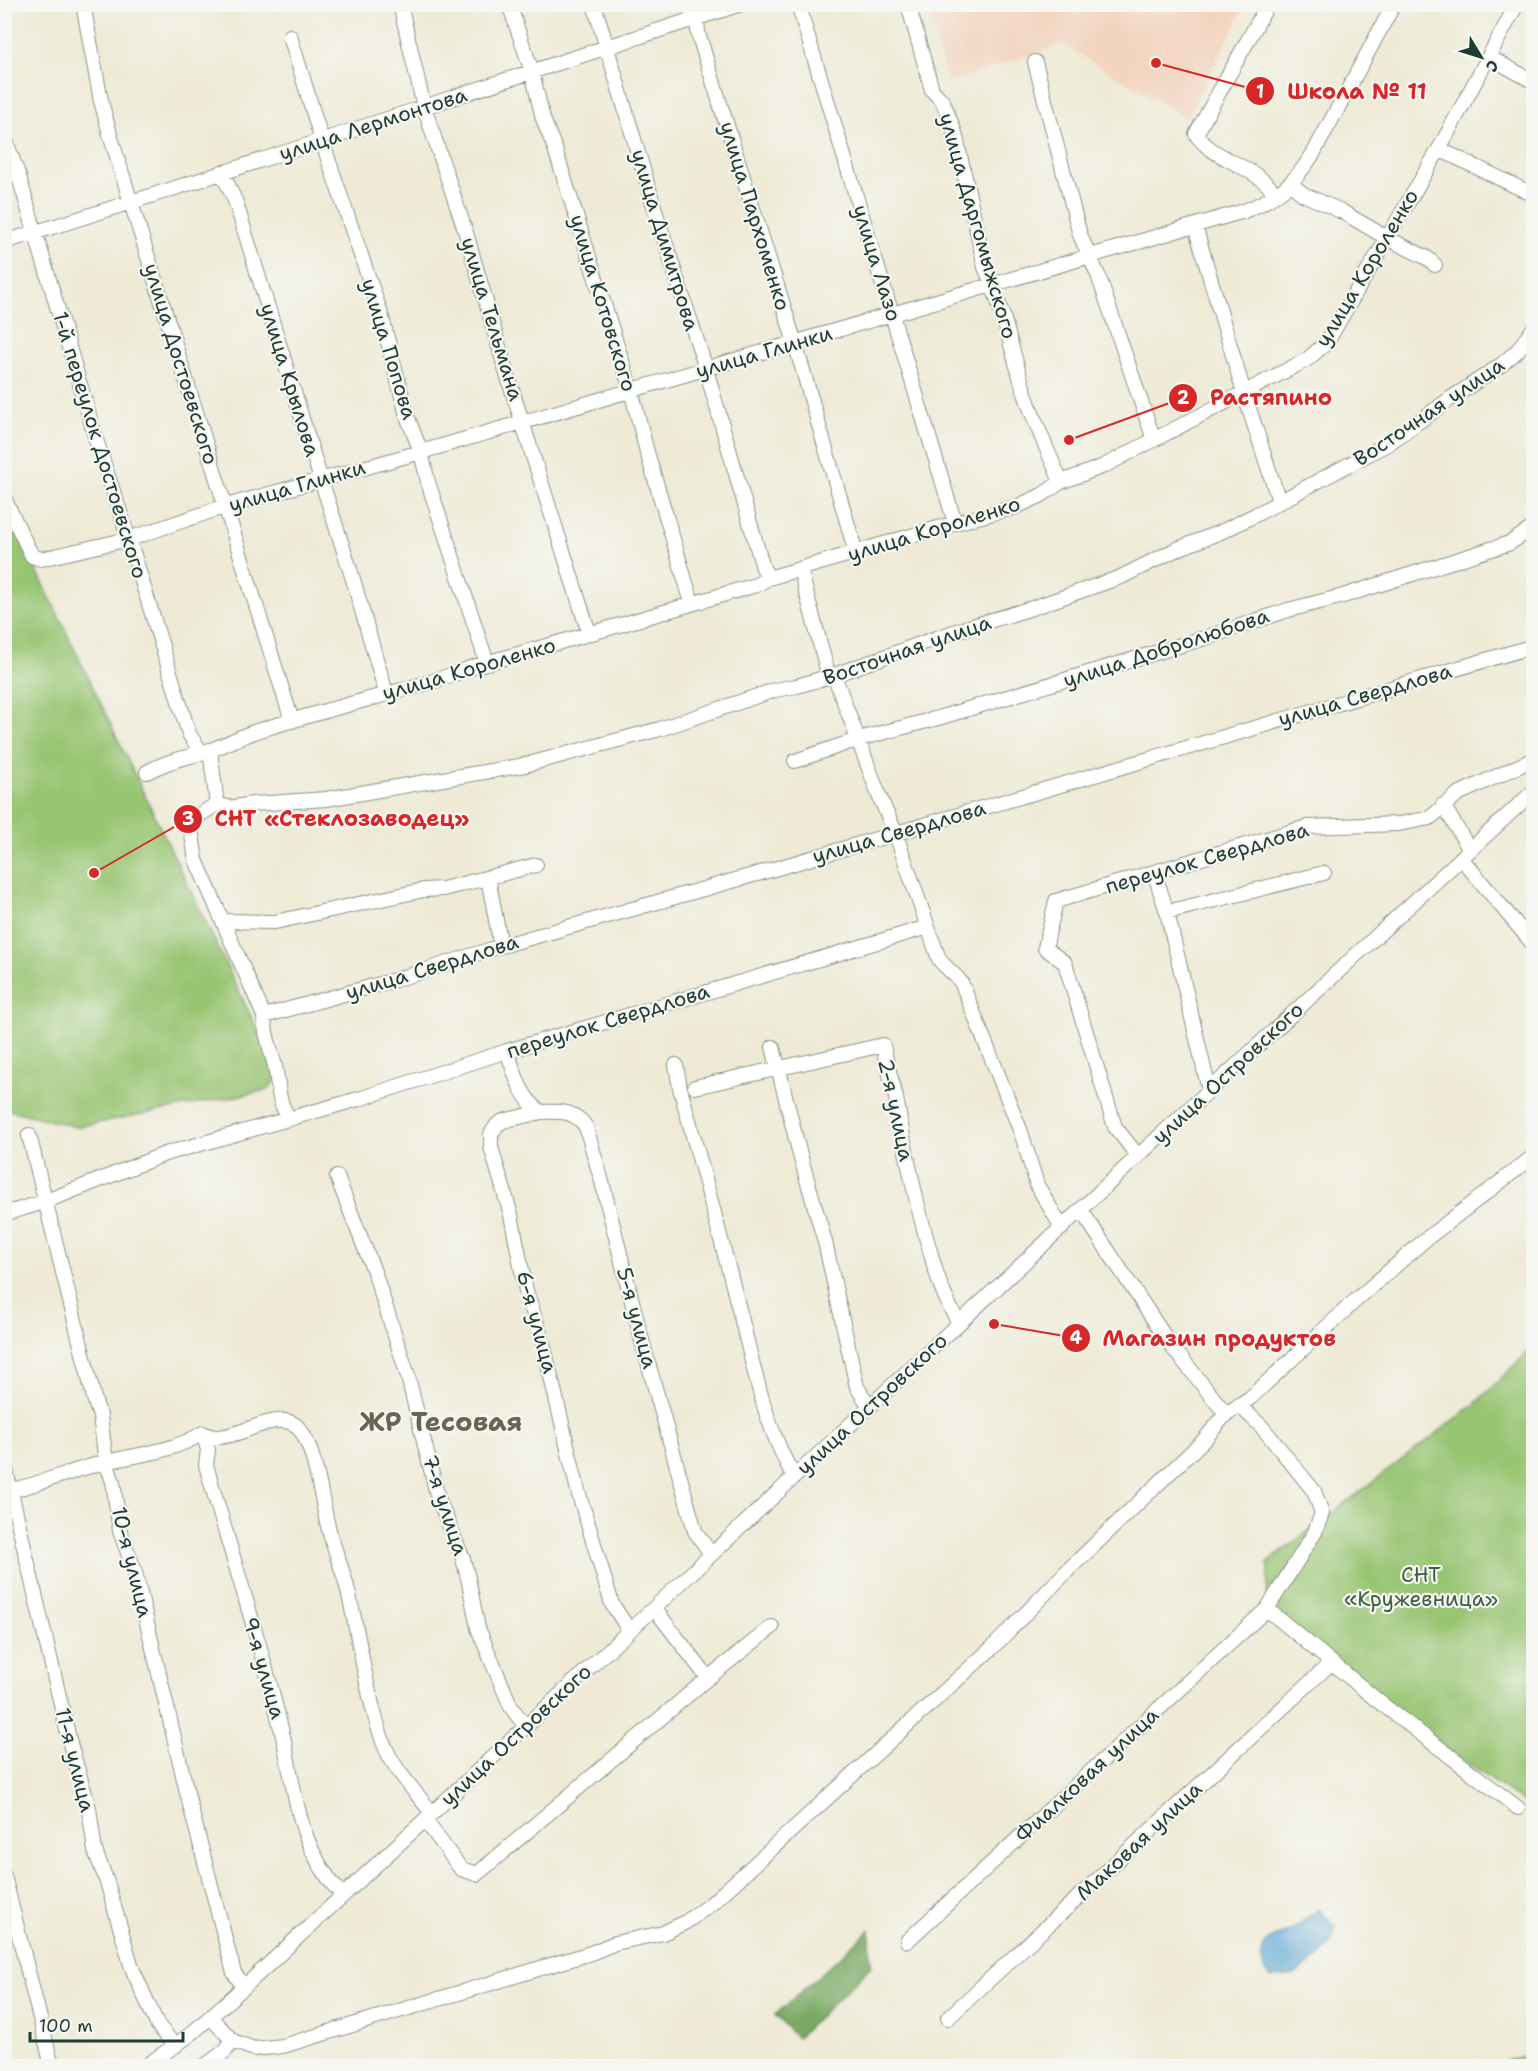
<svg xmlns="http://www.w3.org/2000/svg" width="1538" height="2071" font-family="'Shantell Sans',sans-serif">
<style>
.built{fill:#f3d4bf}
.green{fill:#98c572;stroke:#5c8153;stroke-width:1.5}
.forest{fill:#7aaa64;stroke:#4c744c;stroke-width:1.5}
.water{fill:#5ca6d4;stroke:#3e7284;stroke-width:1.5}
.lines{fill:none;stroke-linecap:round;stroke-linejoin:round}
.minor-casing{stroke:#869484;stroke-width:16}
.minor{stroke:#fff;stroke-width:14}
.labels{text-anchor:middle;stroke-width:4.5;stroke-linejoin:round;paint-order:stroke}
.street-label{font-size:21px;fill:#1f3d34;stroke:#f6f6f2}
.park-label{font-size:21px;fill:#3d5f44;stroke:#f6f6f2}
.district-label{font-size:27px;font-weight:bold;fill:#676553;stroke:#f6f6f2}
.leader{fill:none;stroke:#d62828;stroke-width:2}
.callout-dot{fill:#d62828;stroke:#f6f6f2;stroke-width:2}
.mark-label{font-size:18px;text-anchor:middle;font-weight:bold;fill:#fff}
.callout-label{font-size:22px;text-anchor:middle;font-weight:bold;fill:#d62828;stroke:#f6f6f2;stroke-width:4.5;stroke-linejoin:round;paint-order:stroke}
</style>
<rect width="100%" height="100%" fill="#f6f6f2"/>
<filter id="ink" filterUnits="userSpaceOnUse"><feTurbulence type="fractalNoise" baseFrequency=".0167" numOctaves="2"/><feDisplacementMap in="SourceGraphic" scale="12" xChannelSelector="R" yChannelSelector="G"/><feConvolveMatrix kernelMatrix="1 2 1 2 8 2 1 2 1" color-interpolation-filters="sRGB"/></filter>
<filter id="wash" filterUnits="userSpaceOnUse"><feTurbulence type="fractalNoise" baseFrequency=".008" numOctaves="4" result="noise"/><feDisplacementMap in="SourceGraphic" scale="24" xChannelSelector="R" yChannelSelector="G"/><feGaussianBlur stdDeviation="1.35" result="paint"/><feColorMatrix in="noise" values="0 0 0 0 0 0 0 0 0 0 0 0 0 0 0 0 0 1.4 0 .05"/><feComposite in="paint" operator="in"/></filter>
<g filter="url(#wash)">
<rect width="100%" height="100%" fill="#eeead5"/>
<path class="built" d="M926,5V4L1246,5L1187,118L1062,44L948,83Z"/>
<path class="green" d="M4,502L279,1075L268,1090L76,1127L5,1109Z
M1533,1347V1796L1525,1804L1403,1717L1267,1609L1268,1562L1475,1404Z
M1533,2053V2066H1490Z"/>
<path class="forest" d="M870,1930L871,1966L797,2038L775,2015Z"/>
<path class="water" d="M1319,1909L1335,1927L1332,1943L1318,1958L1295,1975L1271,1978C1261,1967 1259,1955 1266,1942L1273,1937L1289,1932Z"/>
</g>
<g filter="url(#ink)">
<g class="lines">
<g class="minor-casing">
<path id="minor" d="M83,4L101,101L111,138L292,721
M400,4L424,107L466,233L506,371L589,633
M509,4L532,72L543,119L555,149L631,390L647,452L692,603
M594,4L658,220L706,369L763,568L769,578
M798,4L955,523
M908,4L932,90L943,102L955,133L985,267C1002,306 1011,347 1023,387C1033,420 1048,451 1061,482
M1268,4L1196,134C1213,161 1257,165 1276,195
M697,18L698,33L795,343L856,553
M290,36L322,141L381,314L407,416L421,452L428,482L487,663
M1489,57L1534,82
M1035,62L1080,235L1098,275L1154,440
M4,136L19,177L98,446L129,539L189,734L201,752
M1439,149L1534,195
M222,172L236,203L316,464L352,576L386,693
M1291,184L1303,194L1341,211L1387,238L1427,258L1435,265
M1195,226L1244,393L1279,501
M4,242C251,166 495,82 741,4
M4,498L32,556L41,559L129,539L226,506L421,452L1244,211C1277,198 1294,184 1313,154L1394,4
M800,569L829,677
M834,675L880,798L895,832L939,959C946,969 956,974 962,984L1021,1132L1037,1185L1062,1228
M210,750L217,804L201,814L194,821L191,829L196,860L264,1016C265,1037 270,1046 275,1066C279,1085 277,1103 290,1119
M795,761L859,739L938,718L1208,637L1288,610L1343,596L1510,543L1534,527
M147,772C168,760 189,757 211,750C227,744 241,736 257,731C311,714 366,700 420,685C443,679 465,669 489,662C578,638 667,611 756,585L769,578L955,523L1016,507L1042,495L1061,482L1104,466L1308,359L1327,342L1439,149L1517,4
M217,804L230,808L253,804L326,799L525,765L660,729L775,690L797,686L834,675L956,631L1029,609L1121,577L1175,550L1223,531L1255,515L1389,443L1450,399L1501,365L1517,351L1534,328
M1443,805L1470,850
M1461,858L1534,945
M1154,872L1167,912L1209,1090
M488,878L501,946
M1167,912L1324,873
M223,921L275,922L424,890L443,889L536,865
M264,1016L395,980L501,946L764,872L1534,646
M773,1047L800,1155L825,1242L857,1387L870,1407
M507,1051C515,1073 520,1098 541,1112L503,1121L497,1125L491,1134V1147L511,1215L526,1291L542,1339L578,1491L612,1604L629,1630
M676,1065L680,1088C701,1163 721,1238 740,1313C755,1371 764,1424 794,1477
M695,1087L883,1045C886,1063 892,1080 896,1098C905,1150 915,1200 930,1251C937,1276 944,1300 959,1322
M541,1112C559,1111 575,1110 586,1127L602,1182L642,1341L695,1531L711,1554
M29,1135L95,1402L100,1416L106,1462L113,1482L120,1531L135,1572L190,1805L234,1973L244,1987
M1138,1156L1115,1127L1065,963L1045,948L1056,901L1307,827L1399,824L1430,818L1458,794L1534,759
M337,1177L375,1274L407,1373L438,1498L463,1559L468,1578L478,1628L511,1707L526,1727
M1081,1210L1169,1343L1226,1414
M4,1214L44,1202L165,1154L362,1098L507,1051L928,927
M203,1433C207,1435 211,1437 216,1437C239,1438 273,1412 294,1424C314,1436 322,1504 328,1526C333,1548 343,1569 348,1591C360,1641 366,1693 383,1742C393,1769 415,1791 432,1813
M203,1433L208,1450L206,1465C227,1539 251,1613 271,1688C275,1705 280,1723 284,1741C297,1801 298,1846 342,1895
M4,1462L71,1747L89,1808L95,1851L107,1882L132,1968L157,2024L175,2046
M4,1492C39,1485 72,1470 106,1462C140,1454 172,1452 203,1433
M654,1608L708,1678
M1267,1609L1378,1701L1518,1808
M425,1820L461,1869L477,1874L708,1678L772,1627
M4,1876L52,2066
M907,1941L1267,1609L1315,1532L1322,1513L1314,1491L1262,1427L1239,1405
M210,2017L233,2041
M948,2018L1331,1663
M146,2066L191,2034L244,1987L654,1608L1138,1156L1534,791
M205,2066L224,2052L233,2041L254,2049L283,2046L591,1953L615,1943L663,1933L686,1922L712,1903L993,1647L1067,1571L1204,1440L1226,1414L1250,1398L1356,1300L1426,1239L1534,1156"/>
</g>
<use href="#minor" class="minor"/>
</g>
</g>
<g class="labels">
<g class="street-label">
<text transform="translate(373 124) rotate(-18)" y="7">улица Лермонтова</text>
<text transform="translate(755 216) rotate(73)" y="7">улица Пархоменко</text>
<text transform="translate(978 226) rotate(74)" y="7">улица Даргомыжского</text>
<text transform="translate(665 240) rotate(73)" y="7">улица Димитрова</text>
<text transform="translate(877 263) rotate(73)" y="7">улица Лазо</text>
<text transform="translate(1367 268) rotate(-59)" y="7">улица Короленко</text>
<text transform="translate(603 303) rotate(73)" y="7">улица Котовского</text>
<text transform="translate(492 319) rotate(73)" y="7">улица Тельмана</text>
<text transform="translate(389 349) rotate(73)" y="7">улица Попова</text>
<text transform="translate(764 352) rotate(-16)" y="7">улица Глинки</text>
<text transform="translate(181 364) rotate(73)" y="7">улица Достоевского</text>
<text transform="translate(290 380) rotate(73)" y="7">улица Крылова</text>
<text transform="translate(1429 412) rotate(-34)" y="7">Восточная улица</text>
<text transform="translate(100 445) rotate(73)" y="7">1-й переулок Достоевского</text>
<text transform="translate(297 486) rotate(-16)" y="7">улица Глинки</text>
<text transform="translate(934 529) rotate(-17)" y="7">улица Короленко</text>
<text transform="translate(1166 648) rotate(-18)" y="7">улица Добролюбова</text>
<text transform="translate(907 650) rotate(-19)" y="7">Восточная улица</text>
<text transform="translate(469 669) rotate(-16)" y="7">улица Короленко</text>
<text transform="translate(1365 695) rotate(-16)" y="7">улица Свердлова</text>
<text transform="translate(899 832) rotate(-16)" y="7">улица Свердлова</text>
<text transform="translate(1207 858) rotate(-16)" y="7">переулок Свердлова</text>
<text transform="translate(432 967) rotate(-17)" y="7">улица Свердлова</text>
<text transform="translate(608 1021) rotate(-17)" y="7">переулок Свердлова</text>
<text transform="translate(1228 1073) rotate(-43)" y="7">улица Островского</text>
<text transform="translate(896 1110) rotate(78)" y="7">2-я улица</text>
<text transform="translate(637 1318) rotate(75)" y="7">5-я улица</text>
<text transform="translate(537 1322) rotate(75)" y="7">6-я улица</text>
<text transform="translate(872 1404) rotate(-43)" y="7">улица Островского</text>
<text transform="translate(445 1505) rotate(72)" y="7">7-я улица</text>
<text transform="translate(132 1562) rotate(76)" y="7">10-я улица</text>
<text transform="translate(264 1668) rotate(74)" y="7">9-я улица</text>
<text transform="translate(516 1735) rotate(-43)" y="7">улица Островского</text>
<text transform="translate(75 1760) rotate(76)" y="7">11-я улица</text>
<text transform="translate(1087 1775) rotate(-43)" y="7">Фиалковая улица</text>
<text transform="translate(1139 1841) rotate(-43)" y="7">Маковая улица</text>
</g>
<g class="park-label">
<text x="1421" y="1582">СНТ<tspan x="1421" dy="24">«Кружевница»</tspan></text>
</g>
<g class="district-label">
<text x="441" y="1431">ЖР Тесовая</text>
</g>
</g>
<path class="leader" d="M1156 63L1260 91M1069 440L1183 398M94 873L188 819M994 1324L1076 1338"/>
<g class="callout-dot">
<circle cx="1156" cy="63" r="6"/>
<circle cx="1069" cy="440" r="6"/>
<circle cx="94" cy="873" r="6"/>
<circle cx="994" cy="1324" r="6"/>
<circle cx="1260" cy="91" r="15"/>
<circle cx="1183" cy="398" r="15"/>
<circle cx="188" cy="819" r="15"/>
<circle cx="1076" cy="1338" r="15"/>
</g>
<g class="mark-label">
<text x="1260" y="98">1</text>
<text x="1183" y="404">2</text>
<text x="188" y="825">3</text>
<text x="1076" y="1344">4</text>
</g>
<g class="callout-label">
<text x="1357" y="99">Школа № 11</text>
<text x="1271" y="405">Растяпино</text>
<text x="342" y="826">СНТ «Стеклозаводец»</text>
<text x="1219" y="1346">Магазин продуктов</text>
</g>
<rect width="1538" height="2071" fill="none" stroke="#f6f6f2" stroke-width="24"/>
<g transform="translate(1481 57) rotate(128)" stroke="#f6f6f2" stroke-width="4.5" paint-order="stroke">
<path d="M0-4.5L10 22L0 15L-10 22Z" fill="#1f3d34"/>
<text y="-9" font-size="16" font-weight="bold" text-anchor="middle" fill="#1f3d34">С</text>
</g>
<path d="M30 2032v9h153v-9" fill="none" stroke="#1f3d34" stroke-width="3"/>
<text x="39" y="2032" font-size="18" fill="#1f3d34" stroke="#f6f6f2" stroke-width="4.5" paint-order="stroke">100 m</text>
</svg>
